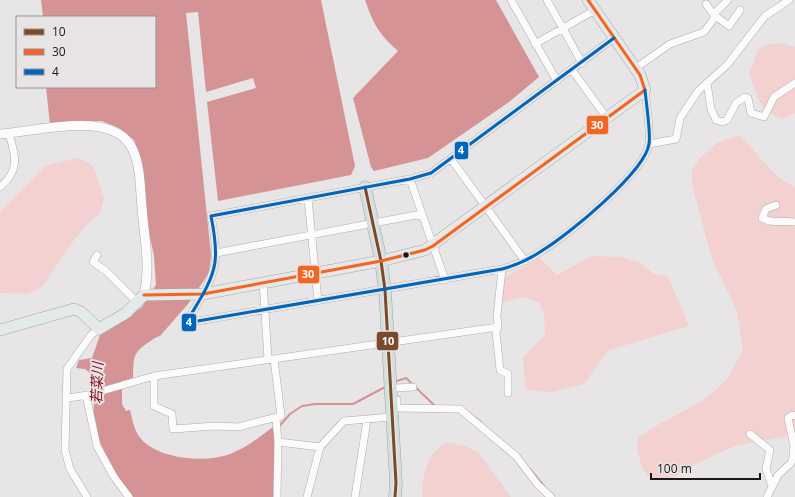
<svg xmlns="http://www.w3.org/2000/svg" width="795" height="497" font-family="'Open Sans','Noto Sans JP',sans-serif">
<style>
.green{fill:#f3d1d1}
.water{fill:#d59396}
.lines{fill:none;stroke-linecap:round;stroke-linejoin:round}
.stream{stroke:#d59396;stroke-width:2}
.street-casing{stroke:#aeacac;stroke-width:8}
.secondary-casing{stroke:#aeacac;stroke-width:10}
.primary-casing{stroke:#9da9a7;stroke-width:12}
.highway-casing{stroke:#9da9a7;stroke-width:13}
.street{stroke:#fbfbfb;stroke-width:7}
.secondary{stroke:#fbfbfb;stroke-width:9}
.primary{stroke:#e4eae9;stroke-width:11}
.highway{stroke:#d3dfdd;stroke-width:12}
.bus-1-casing{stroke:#e8e4e4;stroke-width:6}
.bus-2-casing{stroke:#e8e4e4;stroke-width:6}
.bus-3-casing{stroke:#e8e4e4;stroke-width:6}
.bus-1{stroke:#7a4b2a;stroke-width:3}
.bus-2{stroke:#f26522;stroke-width:3}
.bus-3{stroke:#0065bd;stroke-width:3}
.bus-dot{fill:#191818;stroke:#e8e4e4;stroke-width:1.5}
.labels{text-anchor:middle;stroke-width:4;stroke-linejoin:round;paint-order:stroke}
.water-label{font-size:14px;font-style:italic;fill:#830e26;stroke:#e8e4e4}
.line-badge{stroke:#e8e4e4;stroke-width:1.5}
.badge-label{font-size:11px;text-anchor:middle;font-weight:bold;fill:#fff}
</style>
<rect width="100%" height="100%" fill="#e7e5e5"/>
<path class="green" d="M781,43L795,47V113L781,119C757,108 758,96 749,73L754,63L757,50L767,45Z
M739,135C759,153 770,176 795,187V435L734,446L694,465L677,476L662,480L648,476L642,467L637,449L638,438C665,417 700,408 724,382C732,373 737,360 743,350L737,311L712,259L692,185V171L700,158L717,143Z
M79,158L93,166L104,198L100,213L87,224L74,240L42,287L28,294L0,293V212L46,165Z
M591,256L621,257L641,263L654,274L668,277L689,326L609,350L584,384L551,392L526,390L523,358L545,334L544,313L539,302L523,297L501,303L504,278L540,258L557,275Z
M447,442L466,446L478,452L511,497H423C421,478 428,451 447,442Z"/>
<path class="water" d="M41,0H321L355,166L351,175L218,201L207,102L256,88L253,78L206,92L198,12L186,13L211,255L209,272L205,279L188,304L160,336C155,337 151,341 146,344C131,355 134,361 133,378L122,381V404L126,411L130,410C132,417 133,425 136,431C148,459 205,464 230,454C246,448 261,436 274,426L275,437L274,497H133L113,470L99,440L93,420L94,402L90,373L85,369L76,368L79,360L92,358L100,335L142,307L156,285L154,256L148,228L142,164L134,140L119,128L102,121L77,122L50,125L46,87H155V17H43Z
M365,0H496L539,77L509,102L428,158L374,171L371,167L353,98L398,51C378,33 374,25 365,0Z"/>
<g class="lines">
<path class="stream" d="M394,382L406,378L435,406
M463,408L481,422
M278,428L290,414L302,406L315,404H353L387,386
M530,469L544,486"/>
<g class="street-casing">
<path id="street" d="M511,0L557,81
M547,0L582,63
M706,4L714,15L729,26L740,10
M614,38L431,173L410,179L211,216C214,231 217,247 215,262C212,284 196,305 186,323L502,269C517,265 530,259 543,250C568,235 645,172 649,144C651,133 646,102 645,90
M535,44L595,10
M636,68L670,44L704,32L713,20L716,12L728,0
M572,70L607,118
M707,83L711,109L716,120L722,122L727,120L736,103L745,97L748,98L751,113L764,117L774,97L795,83
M649,144L676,139L680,118L698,91L727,65L765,16L789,0
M451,159L525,261
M410,179L445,280
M0,187C20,171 16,156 9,134
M308,198L318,301
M776,205L766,209L762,218C771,224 784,220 795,222
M216,253L416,215L422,216
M97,255L93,262L106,271L138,303
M263,282L268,359
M498,327L496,332L500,370L508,374V393
M154,376V406L172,414L173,429L215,426L238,427L281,416L274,359
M396,388L413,387
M86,395L97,446L114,477L129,497
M68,398L88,395L154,376L498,327L497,316L502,269
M397,400V408L460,409L516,456L538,485L551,497
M276,418L278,442L277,497
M750,434L770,450L766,469L772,486
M278,442L320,447
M87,497L70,469L65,450L67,369L91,335L99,329
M307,497L320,447L344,421L391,417
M355,497L367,420
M767,497L778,475L791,463L793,457L794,446L788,418L792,415L795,416"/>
</g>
<g class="secondary-casing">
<path id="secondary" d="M0,134C35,132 115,108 133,150C141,168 140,189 142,207C144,238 151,264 144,295"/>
</g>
<g class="primary-casing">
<path id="primary" d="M0,330L74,309L81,312L99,329L126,313L144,295L203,294L381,261L425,250L645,90L640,75L588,0"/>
</g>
<g class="highway-casing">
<path id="highway" d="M365,187L381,261L385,290L396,483L395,497"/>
</g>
<use href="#street" class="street"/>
<use href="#secondary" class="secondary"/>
<use href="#primary" class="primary"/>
<use href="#highway" class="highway"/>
<g class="bus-1-casing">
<path id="bus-1" d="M365,187L381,261L385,290L396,483L395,497"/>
</g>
<g class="bus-2-casing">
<path id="bus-2" d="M144,295L203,294L381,261L425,250L433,246L645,90L640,75L588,0"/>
</g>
<g class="bus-3-casing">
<path id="bus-3" d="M614,38L431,173L410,179L211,216C214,231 217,247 215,262C212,284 196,305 186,323L502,269C517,265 530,259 543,250C568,235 645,172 649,144C651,133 646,102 645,90"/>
</g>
<use href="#bus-1" class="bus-1"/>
<use href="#bus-2" class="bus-2"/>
<use href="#bus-3" class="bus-3"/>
</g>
<circle class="bus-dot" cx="406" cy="255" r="3.5"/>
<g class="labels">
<g class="water-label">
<text transform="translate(97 383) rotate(-88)" y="5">若菜川</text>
</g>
</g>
<g class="line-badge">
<rect x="586" y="115" width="23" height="20" rx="4" fill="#f26522"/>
<rect x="454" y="141" width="15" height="19" rx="4" fill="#0065bd"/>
<rect x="297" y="265" width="23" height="19" rx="4" fill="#f26522"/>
<rect x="181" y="313" width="16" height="19" rx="4" fill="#0065bd"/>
<rect x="376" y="331" width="23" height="20" rx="4" fill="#7a4b2a"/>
</g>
<g class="badge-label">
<text x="597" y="129">30</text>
<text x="461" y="154">4</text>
<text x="308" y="278">30</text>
<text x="189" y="326">4</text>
<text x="388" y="345">10</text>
</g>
<rect x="16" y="16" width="140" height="72" fill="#e8e4e4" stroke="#959292"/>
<rect x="24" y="29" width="20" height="6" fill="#7a4b2a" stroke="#959292"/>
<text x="52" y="36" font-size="12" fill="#191818">10</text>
<rect x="24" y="49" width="20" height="6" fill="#f26522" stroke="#959292"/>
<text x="52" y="56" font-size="12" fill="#191818">30</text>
<rect x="24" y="69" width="20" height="6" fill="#0065bd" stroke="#959292"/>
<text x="52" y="76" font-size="12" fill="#191818">4</text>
<path d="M651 473v6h109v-6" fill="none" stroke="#191818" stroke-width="2"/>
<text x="657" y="473" font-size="12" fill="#191818" stroke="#e8e4e4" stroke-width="3" paint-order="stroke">100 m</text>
</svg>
